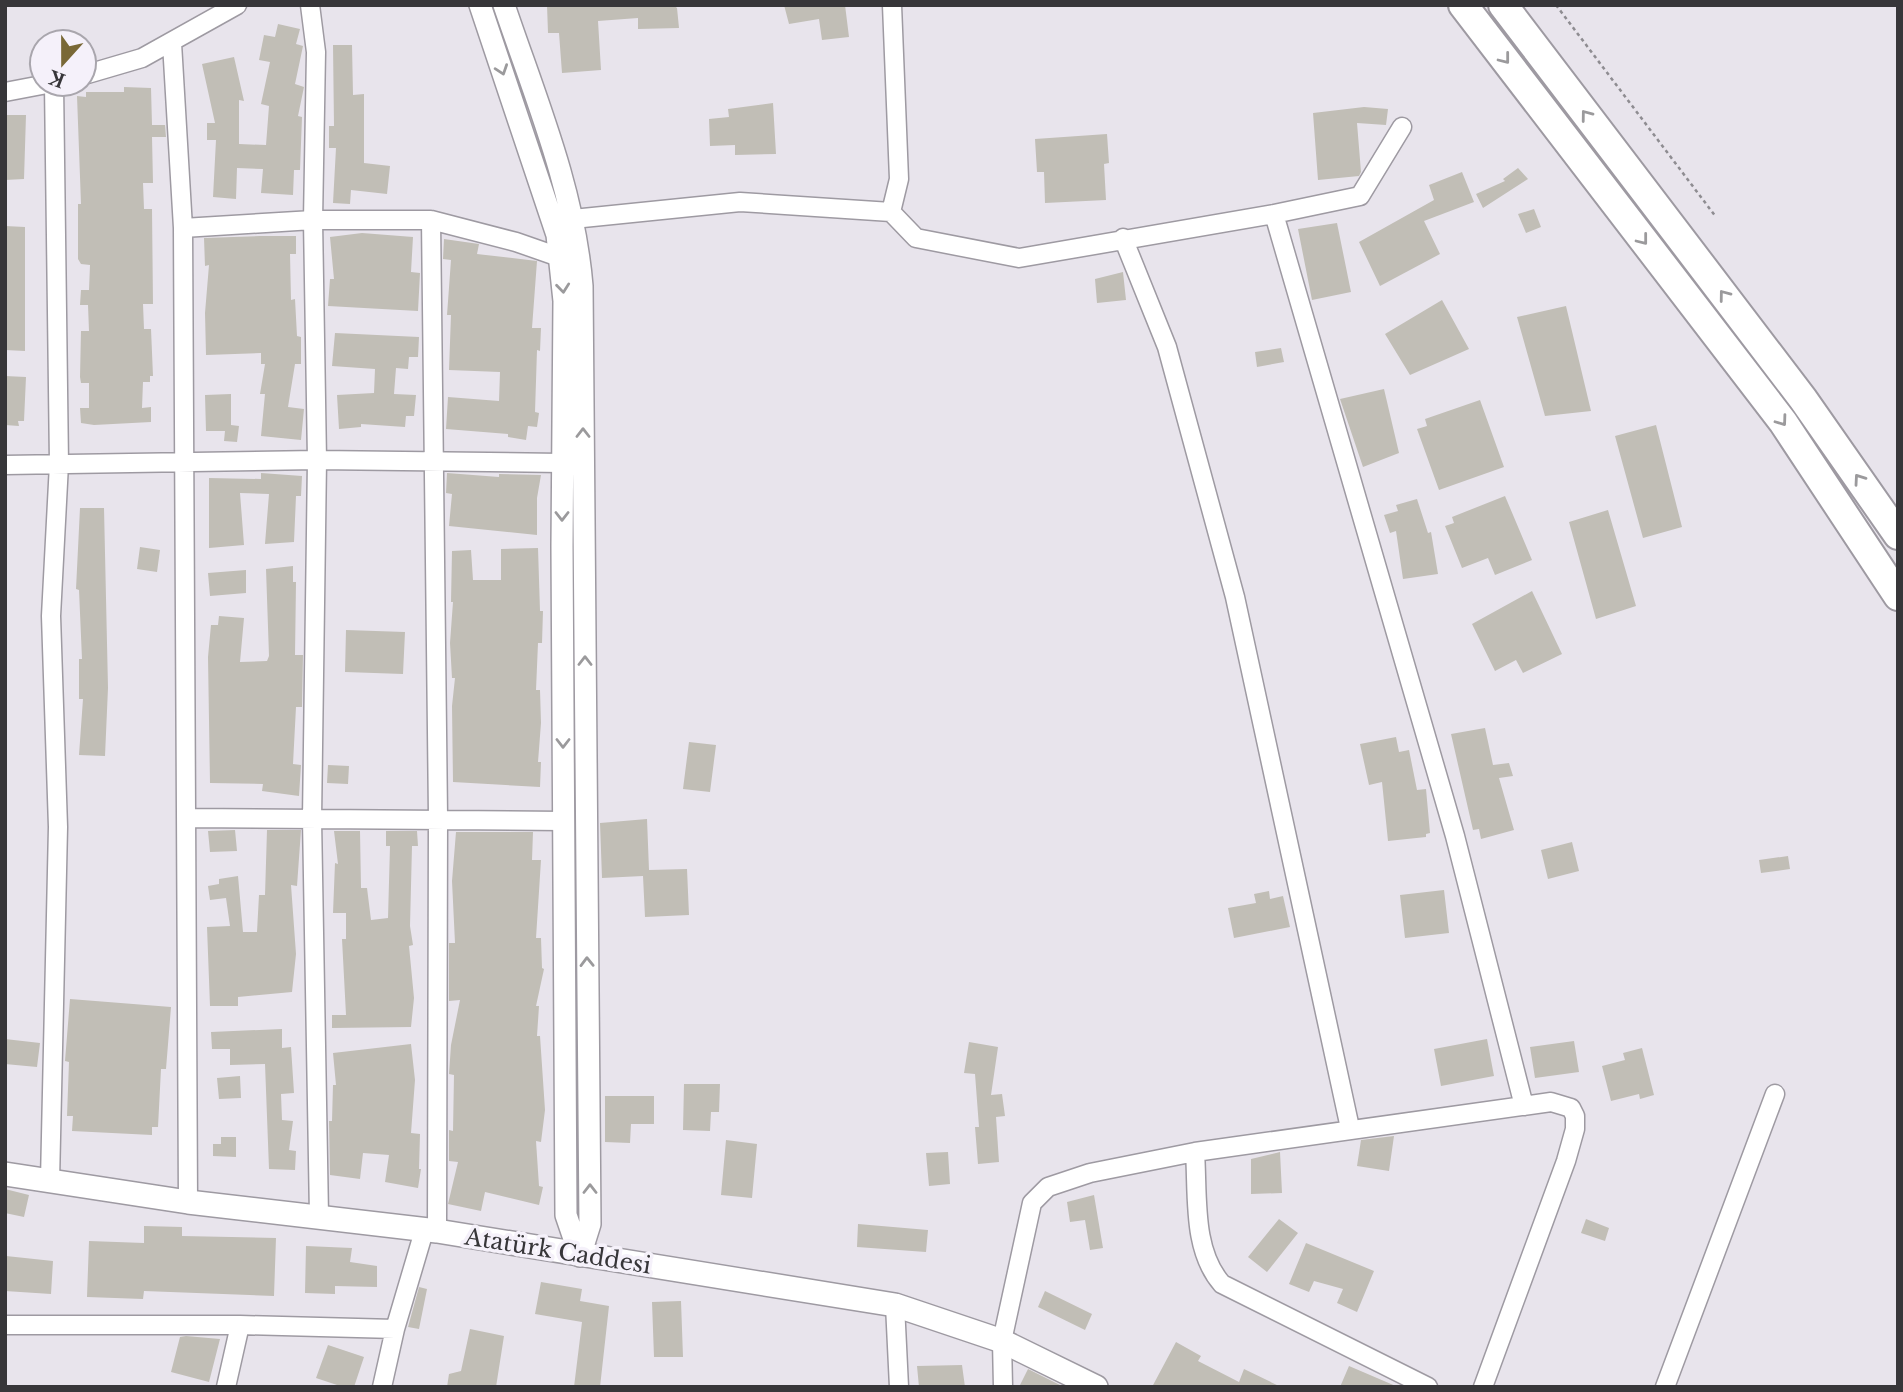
<svg xmlns="http://www.w3.org/2000/svg" width="1903" height="1392" font-family="'Libre Baskerville',serif">
<style>
.building{fill:#c1beb6}
.lines{fill:none;stroke-linecap:round;stroke-linejoin:round}
.minor-casing{stroke:#9e9aa2;stroke-width:21}
.tertiary-casing{stroke:#9e9aa2;stroke-width:24}
.secondary-casing{stroke:#9e9aa2;stroke-width:26}
.trunk-casing{stroke:#9e9aa2;stroke-width:32}
.path{stroke:#8e8c91;stroke-width:2.5;stroke-dasharray:3.5 3.5;stroke-linecap:butt}
.minor{stroke:#fff;stroke-width:18}
.tertiary{stroke:#fff;stroke-width:21}
.secondary{stroke:#fff;stroke-width:23}
.trunk{stroke:#fff;stroke-width:28}
.oneway{stroke:#9b9a9c}
.labels{text-anchor:middle;stroke-width:7;stroke-linejoin:round;paint-order:stroke}
.street-label{font-size:23px;fill:#373639;stroke:#f5f1fa}
</style>
<rect width="100%" height="100%" fill="#e8e4ec"/>
<path class="building" d="M547,5H674L677,8L679,28L638,29V18L598,21L601,70L562,73L559,33H548Z
M784,5H845L849,37L822,40L819,19L789,24Z
M278,24L300,29L296,44L303,46L295,84L304,87L298,116L302,117L300,170H294L293,195L261,193L263,169L237,168L236,199L213,197L216,140H207V123H215L202,64L234,57L244,101L239,100V144L266,145L269,106L261,104L270,62L259,60L264,35L275,37Z
M333,45H352L353,95L364,94V163L390,166L387,194L351,190L350,204L333,203L336,148H329V126H334Z
M124,87L151,88L152,125H165L166,137H152L153,183H143L144,209H152L153,304H143L144,329H151L153,376H150V382H143L142,408L151,407V422L94,425L81,423L80,408H89V383H81L80,377L81,331H89L88,305H80L81,290H89L90,265L81,264L78,259V204H81L77,96L86,97V92H124Z
M773,103L776,154L735,155V145L710,146L709,119L729,117L728,109Z
M1364,107L1388,109L1386,125L1357,123L1361,172L1359,176L1318,180L1313,113Z
M5,115H26L24,179L5,180Z
M1107,134L1109,163L1104,164L1106,200L1045,203L1044,172H1037L1035,139Z
M1518,168L1528,179L1483,208L1476,194L1505,181L1503,179Z
M1462,172L1474,202L1424,221L1440,254L1380,286L1359,242L1434,200L1429,185Z
M1534,209L1541,227L1526,233L1518,214Z
M1337,223L1351,292L1312,300L1298,229Z
M5,226L25,227V351L5,350Z
M362,233L413,237L411,272L420,273L418,311L328,306L330,279H334L330,237Z
M260,236H296V254H290L291,300L295,299L297,336L301,337V364H295L288,407L304,409L301,440L261,436L265,394H260L265,364H261V353L206,355L205,313L209,265L205,266L204,238Z
M444,239L479,244L477,254L537,261L532,328H541L540,351L537,350L535,412L539,413L537,427L528,426L526,440L508,437V434L446,429L448,397L499,401L500,372L449,370L451,315H447L451,260L443,259Z
M1123,272L1126,300L1097,303L1095,279Z
M1442,300L1469,349L1410,375L1385,334Z
M1566,306L1591,411L1545,416L1517,317Z
M335,333L419,337L418,357H409L408,369L396,368L394,394L416,395L414,416H406L405,427L361,424V427L339,429L337,395L374,393L375,369L332,366Z
M1281,348L1284,362L1257,367L1255,352Z
M5,376L26,377L24,421H18L19,426L5,425Z
M1384,389L1399,453L1363,467L1340,399Z
M231,394V425L239,426L237,442L224,441L225,431H206L205,395Z
M1480,400L1504,467L1439,490L1417,429L1427,426L1425,419Z
M1656,425L1682,527L1643,538L1615,436Z
M261,473L302,476L301,496H296L294,542L265,544L269,494L240,493L244,545L209,548V478L261,479Z
M447,473L499,477V474L541,475L537,498V535L449,526L452,494L446,493Z
M1505,496L1532,560L1495,575L1488,558L1462,568L1445,526L1454,523L1452,517Z
M1417,499L1428,533L1431,532L1438,574L1403,579L1396,531L1390,533L1384,515L1398,511L1396,505Z
M80,508H104L108,688L105,756L79,755L83,699H79V659H82L79,590L76,589Z
M1608,510L1636,606L1596,619L1569,522Z
M140,547L160,550L157,572L137,569Z
M538,548L540,611H543L542,643H538L536,690H540L541,723L538,762H541L540,787L453,782L452,706L455,678H452L450,643L453,602H451L452,551L471,550L473,580H501V549Z
M293,566V582H296L295,655H303L302,707H296L293,764L301,765L299,796L262,791L263,784L210,783L208,657L211,625H218L219,616L244,618L240,662L267,661L269,656L266,569Z
M246,570V593L210,596L208,573Z
M1532,591L1562,654L1523,673L1516,660L1495,671L1472,624Z
M346,630L405,632L403,674L345,672Z
M1485,728L1493,765L1509,763L1513,776L1499,778L1514,830L1481,839L1479,829L1473,830L1451,734Z
M1396,737L1399,752L1409,750L1417,790L1426,789L1430,833L1426,834V837L1388,841L1382,782L1369,785L1360,744Z
M689,742L716,745L710,792L683,789Z
M328,765L349,766L348,784L327,783Z
M647,819L649,870L687,869L689,915L645,917L643,876L602,878L600,823Z
M235,830L237,851L210,852L208,831Z
M267,830H301L297,886L291,885L296,954L292,992L238,997V1006H210L207,927L230,926L226,898L210,900L208,886L219,884V879L238,876L243,932H257L259,895H265Z
M334,831H360L361,888H367L371,920L388,918L390,846H386V831H417L418,846H412L410,926L413,945L409,946L414,998L411,1027L332,1028V1015H346L342,939H346V913H333L335,863L338,864Z
M456,832H533L532,860H541L536,938H541L542,968L544,969L536,1006H539L537,1036H540L545,1110L541,1142L536,1141L539,1186L543,1187L539,1205L485,1192L481,1211L448,1204L458,1162L449,1161V1130L453,1131L454,1075L449,1074L451,1045L460,1000L449,1001V943H455L452,881Z
M1572,842L1579,871L1548,879L1541,850Z
M1788,856L1790,869L1761,873L1759,860Z
M1444,890L1449,933L1405,938L1400,895Z
M1269,891L1270,899L1283,896L1290,927L1234,938L1228,908L1256,903L1254,894Z
M70,999L171,1007L166,1069H161L158,1127H152V1135L72,1131L73,1116H67L69,1062L65,1061Z
M282,1029V1048L291,1047L294,1093L281,1094L282,1120L293,1121L289,1150L296,1151L295,1170L269,1169L265,1064L230,1065V1049H212L211,1032Z
M5,1039L40,1043L37,1067L5,1064Z
M1487,1039L1494,1076L1441,1086L1434,1049Z
M1574,1041L1579,1072L1535,1078L1530,1047Z
M969,1042L998,1047L991,1095L1002,1094L1005,1116L996,1117L999,1162L978,1164L975,1127H979L975,1074L964,1073Z
M411,1044L415,1080L411,1133L420,1134L419,1169H421L418,1188L385,1182L389,1155L363,1153L360,1179L330,1175L329,1121H332L333,1085H336L333,1053Z
M1642,1048L1654,1095L1640,1099L1639,1094L1611,1101L1602,1066L1625,1060L1623,1053Z
M240,1076L241,1098L219,1099L217,1078Z
M684,1084H720L719,1112H711L710,1131L683,1130Z
M605,1096H654V1124H631L630,1143L605,1142Z
M1394,1136L1389,1171L1357,1166L1361,1140Z
M221,1137H236V1157L213,1156V1144H221Z
M726,1140L757,1144L752,1198L721,1195Z
M948,1152L950,1184L929,1186L926,1153Z
M1280,1152L1282,1193L1251,1194V1159Z
M5,1189L29,1195L24,1217L5,1213Z
M1094,1195L1103,1248L1090,1250L1085,1220L1070,1222L1067,1202Z
M1279,1219L1298,1233L1267,1272L1248,1257Z
M1586,1219L1609,1228L1605,1241L1581,1233Z
M858,1224L928,1230L926,1252L857,1247Z
M144,1226L182,1227V1236L276,1238L274,1296L144,1291L143,1299L87,1297L89,1241L144,1243Z
M1306,1243L1374,1271L1357,1312L1337,1303L1343,1289L1314,1281L1309,1292L1289,1284Z
M306,1246L352,1248L350,1262L377,1266V1287L335,1286V1294L305,1293Z
M6,1256L53,1261L51,1294L5,1291Z
M541,1282L582,1289L580,1301L609,1306L600,1387H574L582,1322L535,1314Z
M419,1287L427,1289L419,1329L408,1327Z
M1045,1291L1092,1314L1085,1330L1038,1307Z
M681,1301L683,1357H654L652,1302Z
M470,1329L504,1336L496,1387H447L449,1374L461,1371Z
M186,1336L220,1339L209,1382L171,1372L180,1337Z
M1176,1342L1201,1356L1198,1361L1239,1382L1244,1369L1281,1387H1152Z
M328,1345L364,1357L354,1387H343L316,1378Z
M962,1365L965,1387H919L917,1366Z
M1349,1366L1398,1387H1340Z
M1028,1369L1064,1387H1019Z"/>
<g class="lines">
<g class="minor-casing">
<path id="minor" d="M310,5L316,52L313,220L317,460L312,819L319,1216
M172,43L183,228L188,1202
M84,75L142,58L237,5
M5,92L47,84
M891,212L899,179L892,5
M1274,214L1455,836L1524,1106
M573,219L740,202L891,212L916,238L1019,258L1274,214L1360,196L1402,127
M431,220L438,816L437,1231
M183,228L313,220H431L516,242L559,257
M1123,238L1167,347L1235,597L1350,1128
M5,465L317,460L562,463
M188,818L564,821
M1195,1152C1198,1196 1192,1250 1222,1284L1428,1387
M50,1181L58,827L51,616L59,464L54,84
M895,1305L899,1387
M5,1325H240L395,1329
M226,1387L240,1325
M382,1387L395,1329L424,1231
M1003,1387L1002,1341L1032,1203L1048,1187L1090,1173L1195,1152L1551,1102L1571,1108L1575,1116V1129L1566,1161L1483,1387
M1665,1387L1775,1094"/>
</g>
<g class="tertiary-casing">
<path id="tertiary" d="M480,5L557,235L564,301L562,546L566,1215L580,1256
M504,5C535,97 574,188 582,286L590,1224L580,1256"/>
</g>
<g class="secondary-casing">
<path id="secondary" d="M5,1174L188,1202L437,1231L895,1305L1002,1341L1096,1387"/>
</g>
<g class="trunk-casing">
<path id="trunk" d="M1463,5L1783,422L1898,596
M1503,5L1803,399L1898,535"/>
</g>
<path class="path" d="M1556,5L1716,217"/>
<use href="#minor" class="minor"/>
<use href="#tertiary" class="tertiary"/>
<use href="#secondary" class="secondary"/>
<use href="#trunk" class="trunk"/>
</g>
<defs><path id="oneway-chevron" d="M-2-3.5L2.5 0L-2 3.5" fill="none" stroke-width="1.6" stroke-linecap="round" stroke-linejoin="round" transform="scale(1.75)"/></defs>
<g class="oneway">
<use href="#oneway-chevron" transform="translate(1505 59) rotate(52)"/>
<use href="#oneway-chevron" transform="translate(502 70) rotate(71)"/>
<use href="#oneway-chevron" transform="translate(1586 115) rotate(-127)"/>
<use href="#oneway-chevron" transform="translate(1643 240) rotate(52)"/>
<use href="#oneway-chevron" transform="translate(563 288) rotate(84)"/>
<use href="#oneway-chevron" transform="translate(1724 295) rotate(-127)"/>
<use href="#oneway-chevron" transform="translate(1782 421) rotate(54)"/>
<use href="#oneway-chevron" transform="translate(583 433) rotate(-90)"/>
<use href="#oneway-chevron" transform="translate(1859 479) rotate(-125)"/>
<use href="#oneway-chevron" transform="translate(562 516) rotate(90)"/>
<use href="#oneway-chevron" transform="translate(585 661) rotate(-90)"/>
<use href="#oneway-chevron" transform="translate(563 743) rotate(90)"/>
<use href="#oneway-chevron" transform="translate(587 962) rotate(-91)"/>
<use href="#oneway-chevron" transform="translate(590 1189) rotate(-90)"/>
</g>
<g class="labels">
<g class="street-label">
<text transform="translate(558 1251) rotate(9)" y="8">Atatürk Caddesi</text>
</g>
</g>
<rect width="1903" height="1392" fill="none" stroke="#373639" stroke-width="14"/>
<g transform="translate(63 63) rotate(201)"><circle r="33" fill="#f5f1fa" stroke="#a9a6ad" stroke-width="2"/>
<path d="M0-5L12 26L0 18L-12 26Z" fill="#796836"/>
<text y="-10" font-size="19" font-weight="bold" text-anchor="middle" fill="#373639">K</text>
</g>
</svg>
